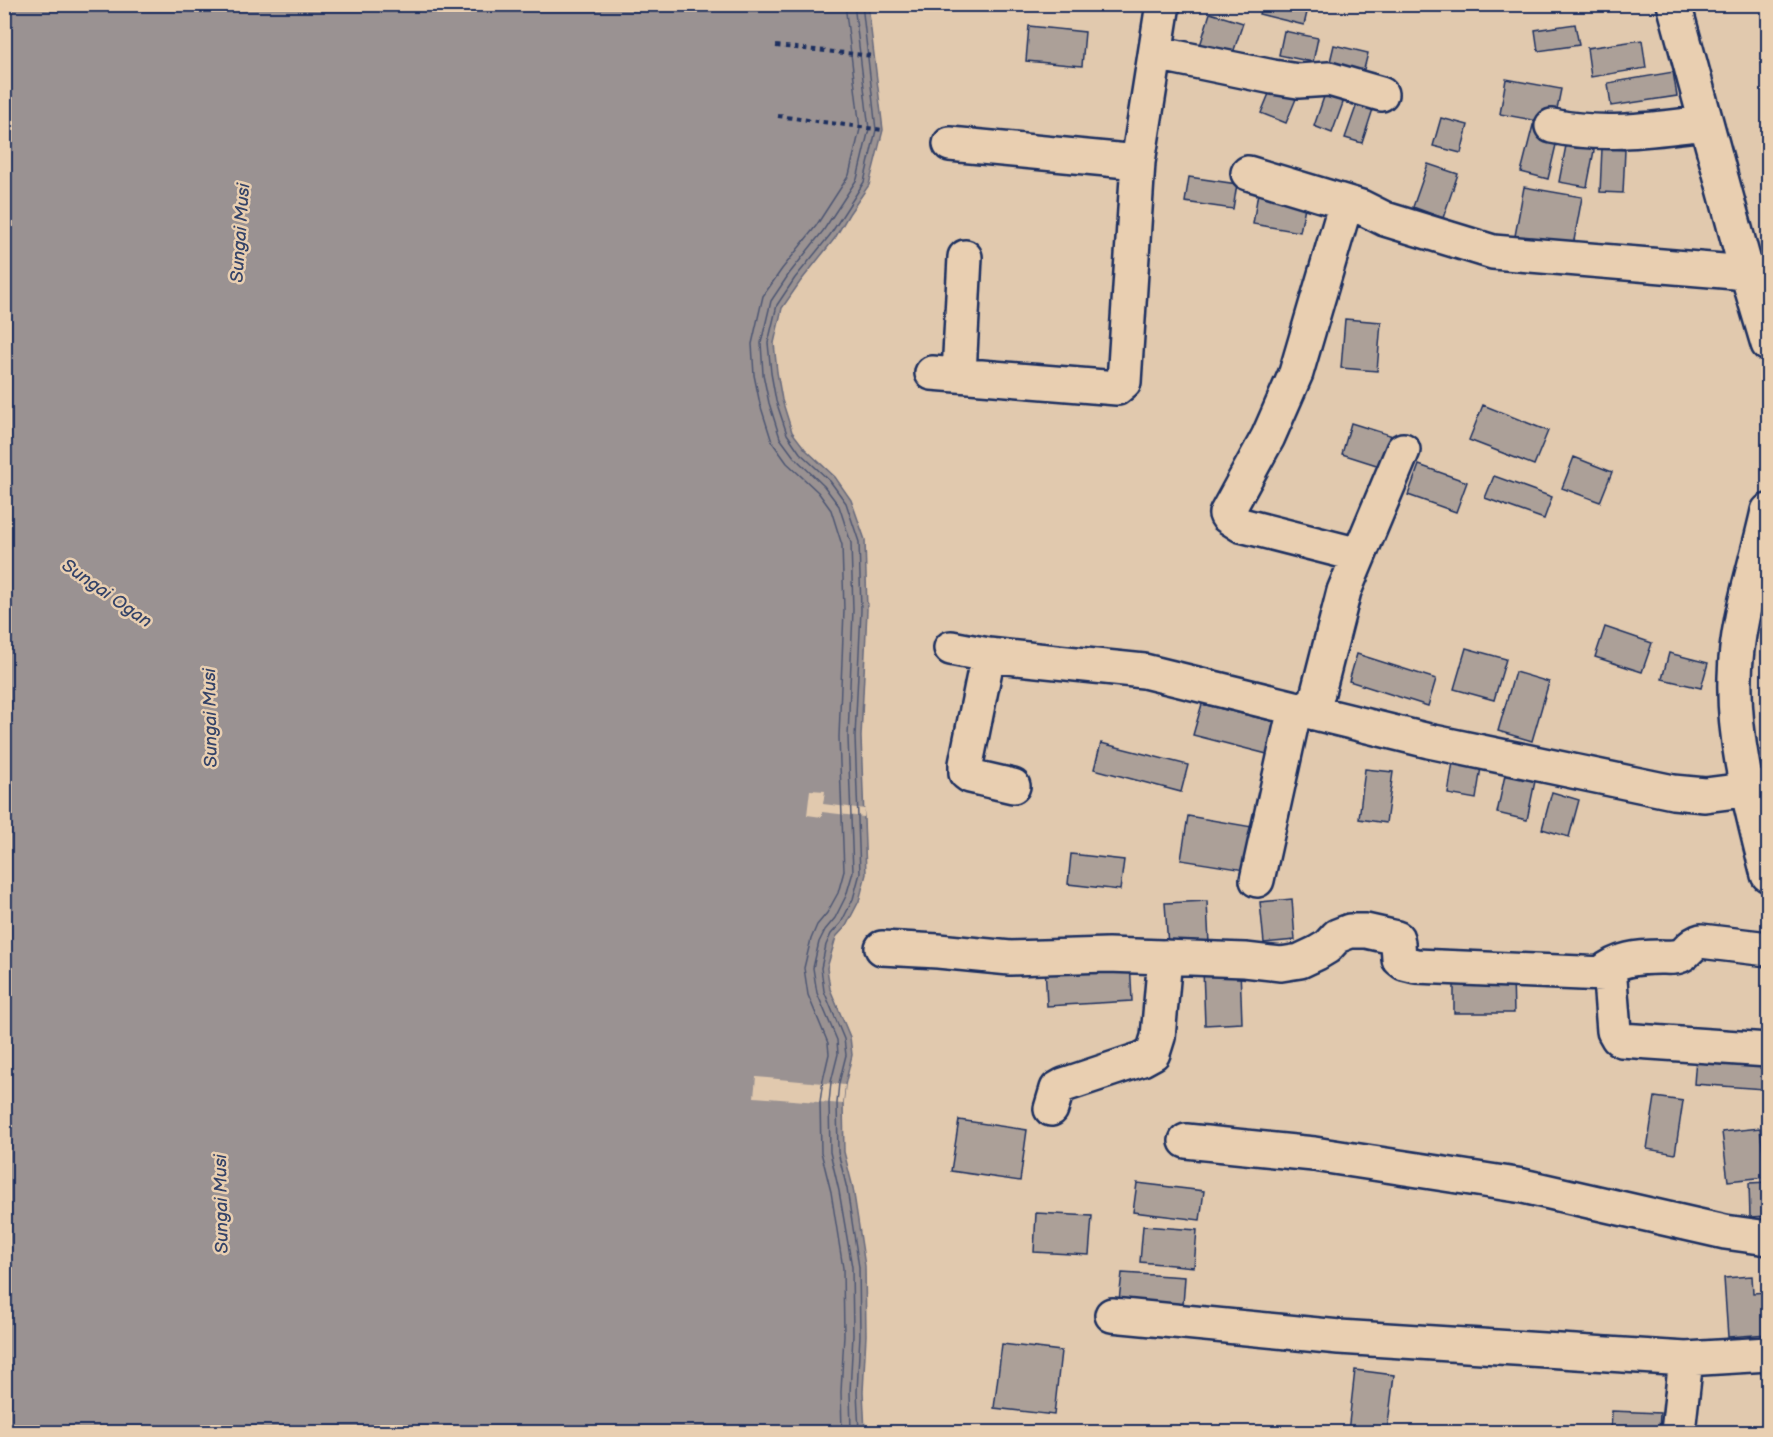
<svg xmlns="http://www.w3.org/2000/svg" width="1773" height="1437" font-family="'Balsamiq Sans',sans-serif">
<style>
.water{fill:#9a9292;stroke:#676a7d;stroke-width:1.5}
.pier{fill:#e1c9ae}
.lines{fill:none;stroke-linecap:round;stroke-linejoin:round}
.shore{stroke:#4e5773;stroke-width:1.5}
.building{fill:#aca098;stroke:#1b2f5e;stroke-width:1.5}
.minor-casing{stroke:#1b2f5e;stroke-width:38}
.path{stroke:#1b2f5e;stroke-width:4;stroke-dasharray:4.5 4.5;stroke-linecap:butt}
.minor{stroke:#e9cfb1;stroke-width:33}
.labels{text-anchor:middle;stroke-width:5;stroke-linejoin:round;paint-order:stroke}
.water-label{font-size:18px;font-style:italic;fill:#344368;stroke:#e9cfb1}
</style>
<rect width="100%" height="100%" fill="#e1c9ae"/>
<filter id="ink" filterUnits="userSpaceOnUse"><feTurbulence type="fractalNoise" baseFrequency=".0167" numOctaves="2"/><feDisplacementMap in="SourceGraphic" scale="12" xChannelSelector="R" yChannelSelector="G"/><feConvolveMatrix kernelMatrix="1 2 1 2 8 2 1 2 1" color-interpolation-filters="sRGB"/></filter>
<g filter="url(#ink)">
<path class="water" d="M5,5H868L883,130L869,185L849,214L835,238L800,282L782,308L774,343L777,372L782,400L792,432L805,449L835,477L851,500L865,540L867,610L861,737L866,874L859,901L846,926L836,937L827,968L830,989L850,1037L852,1055L845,1085L843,1104L844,1152L853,1188L865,1266L866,1335L863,1392L865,1432H5Z"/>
<path class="pier" d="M810,790L825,791L823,804L865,809L864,817L822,812V817L807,815Z
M756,1077L845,1085L843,1104L754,1097Z"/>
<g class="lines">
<path class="shore" d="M842,1432L841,1392L844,1335L843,1268L831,1192L821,1152L820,1102L823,1080L829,1054L828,1043L808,995L804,968L811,939L817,925L827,913L838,893L844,871L839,737L844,610L842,545L831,510L818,492L787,463L772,442L760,404L754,375L752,344L763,296L782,269L816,226L849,175L860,129L845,4
M851,1432L850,1392L853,1335L852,1267L839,1191L830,1152L829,1103L831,1082L838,1054L837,1040L817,993L813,968L819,942L825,930L835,918L846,896L853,872L848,737L853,610L851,543L839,506L824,486L794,457L780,438L769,403L763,374L761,343L771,301L789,274L823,231L857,179L869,129L854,4
M859,1432L857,1392L860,1335L859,1267L847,1189L838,1152L837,1103L839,1083L846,1055L844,1039L824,991L821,968L826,945L831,934L841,923L853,899L860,873L855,737L861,610L859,542L846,503L830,481L800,453L787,434L776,401L771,373L768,343L777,305L795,278L830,235L864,182L876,130L862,4"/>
</g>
<path class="building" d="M1262,4H1309L1304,25L1259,14Z
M1210,13L1243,23L1231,59L1199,49Z
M1575,24L1579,45L1538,51L1535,30Z
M1029,26L1085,32L1082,66L1026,61Z
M1284,31L1318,38L1313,62L1279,55Z
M1642,40L1646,68L1591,77L1587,48Z
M1334,45L1368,53L1363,73L1329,66Z
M1673,72L1677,96L1611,106L1608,83Z
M1506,79L1561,89L1554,124L1500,114Z
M1273,84L1298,94L1286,123L1261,113Z
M1325,94L1344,100L1332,133L1314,126Z
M1357,104L1373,109L1362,143L1345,138Z
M1441,118L1468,125L1461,153L1433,146Z
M1533,125L1559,132L1548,179L1521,172Z
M1568,135L1596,140L1587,187L1559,182Z
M1602,148L1625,150L1623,193L1600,192Z
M1428,164L1458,174L1443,218L1413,207Z
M1189,177L1237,184L1233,209L1185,202Z
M1524,187L1582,197L1573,246L1515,236Z
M1258,193L1306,202L1300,232L1253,224Z
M1345,319L1381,322L1377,371L1341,368Z
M1483,405L1548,431L1534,465L1469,440Z
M1351,423L1396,437L1386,468L1342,454Z
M1574,457L1612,472L1600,502L1562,488Z
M1419,465L1467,482L1456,512L1408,495Z
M1494,476L1552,497L1544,519L1485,498Z
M1605,627L1652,643L1642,672L1595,657Z
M1466,648L1506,659L1494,700L1454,689Z
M1669,653L1708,663L1701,688L1662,679Z
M1357,654L1436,679L1428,706L1349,681Z
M1515,672L1549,682L1532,741L1498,731Z
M1202,704L1279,723L1271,755L1193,735Z
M1101,743L1188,765L1181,792L1094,769Z
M1453,762L1481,767L1476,799L1448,794Z
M1365,769L1393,772L1386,823L1359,819Z
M1505,775L1535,781L1527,820L1497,813Z
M1552,792L1579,800L1569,837L1542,829Z
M1188,816L1258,828L1251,871L1181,860Z
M1071,854L1124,860L1120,890L1068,884Z
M1292,899L1295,940L1264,943L1260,902Z
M1207,901L1209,944L1168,946L1165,903Z
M1130,959L1132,1001L1047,1006L1045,964Z
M1240,968L1242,1023L1205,1025L1203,969Z
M1513,978L1514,1013H1454V979Z
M1696,1058L1766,1063L1764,1089L1694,1084Z
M1655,1097L1683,1101L1675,1154L1647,1149Z
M959,1120L1027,1130L1020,1181L951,1171Z
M1760,1128L1766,1177L1728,1181L1722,1132Z
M1768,1182V1216L1750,1217L1749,1183Z
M1137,1183L1204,1191L1200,1220L1133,1212Z
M1036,1213L1092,1216L1089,1255L1034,1252Z
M1143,1226L1197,1230L1194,1267L1140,1262Z
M1122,1273L1185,1277L1183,1305L1119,1301Z
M1752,1276L1753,1293L1768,1292V1334L1728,1337L1724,1278Z
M1002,1344L1061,1351L1054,1415L994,1408Z
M1355,1370L1394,1375L1387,1432H1348Z
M1612,1411L1660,1413L1659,1432H1611Z"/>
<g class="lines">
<g class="minor-casing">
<path id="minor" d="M1674,4L1747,273L1768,344
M1156,53L1273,77L1298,81L1329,79L1381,94
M1552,126C1603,137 1655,129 1706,123
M950,144L1138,162
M1248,173L1361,207L1385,219L1493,252L1747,273
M1346,203L1296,373L1268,437L1226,514L1227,516L1241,525L1359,555
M932,373L1117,388L1124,382L1138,162L1163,4
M959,374L965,257
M1768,511C1756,566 1736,621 1735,677C1733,744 1752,810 1768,875
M951,648L988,655L1144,671L1429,741L1673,792L1705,795L1768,787
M988,655L966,764V773L970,776L1013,786
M1313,712L1344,591L1403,450
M1257,880L1295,708
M882,948L938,951L1010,958L1108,955L1245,960L1281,964L1300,961L1317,953L1327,947L1337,936L1350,931H1366L1397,938L1398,943L1399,959L1404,963L1416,966L1605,974L1608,975L1610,980L1614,1031L1618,1038L1621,1040L1768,1050
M1602,973C1617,959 1639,957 1660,957C1666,957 1673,958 1679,956C1688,954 1689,944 1701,941L1768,949
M1051,1109L1057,1089L1064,1085L1142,1059L1153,1053L1158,1037L1165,957
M1186,1141L1314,1154L1523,1186L1725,1232L1768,1238
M1112,1315L1339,1337L1686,1359
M1678,1432L1686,1359L1768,1354"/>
</g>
<path class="path" d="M776,46L874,56
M778,116L883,130"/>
<use href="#minor" class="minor"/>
</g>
</g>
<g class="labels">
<g class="water-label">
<text transform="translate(240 233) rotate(-86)" y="6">Sungai Musi</text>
<text transform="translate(107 593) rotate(35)" y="6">Sungai Ogan</text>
<text transform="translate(210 718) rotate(-91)" y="6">Sungai Musi</text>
<text transform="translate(221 1204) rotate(-91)" y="6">Sungai Musi</text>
</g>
</g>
<rect width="1773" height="1437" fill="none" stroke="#e9cfb1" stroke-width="24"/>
<rect x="12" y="12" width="1749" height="1413" fill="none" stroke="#1b2f5e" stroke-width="2" filter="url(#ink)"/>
</svg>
